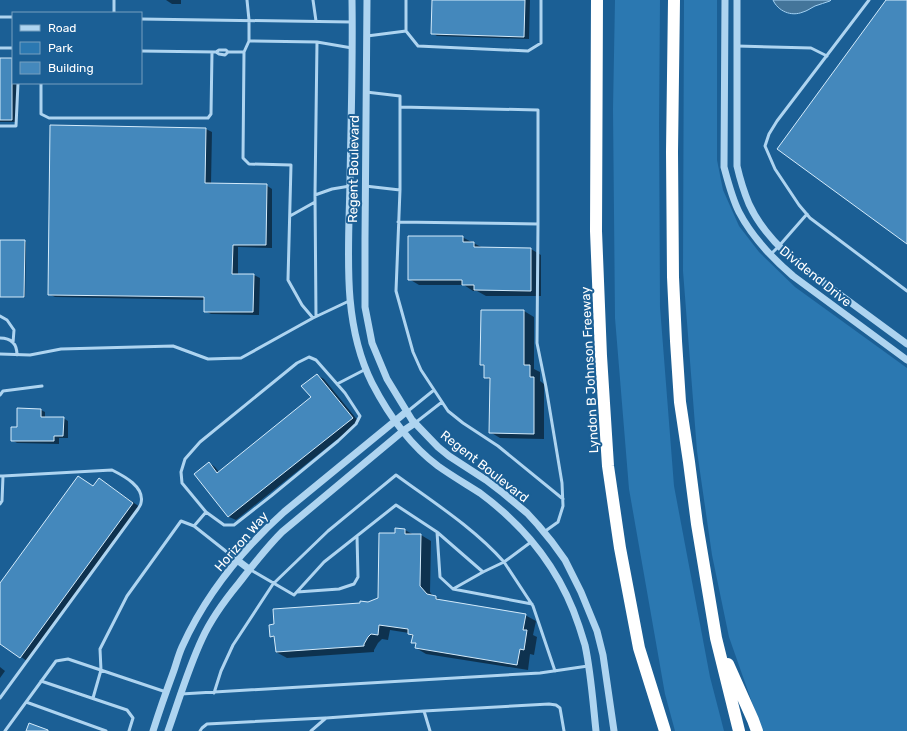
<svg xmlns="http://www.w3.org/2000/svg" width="907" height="731" font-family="Rubik,sans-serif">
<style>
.green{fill:#2b78b1}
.water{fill:#44759a;stroke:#a1d0f2}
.shadow{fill:#0007}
.building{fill:#4488bc;stroke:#d4ebfb}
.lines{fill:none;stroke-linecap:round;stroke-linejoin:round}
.service{stroke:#aed4f0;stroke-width:3}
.tertiary{stroke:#aed4f0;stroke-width:7}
.motorway{stroke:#fff;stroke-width:12}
.labels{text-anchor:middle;stroke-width:4;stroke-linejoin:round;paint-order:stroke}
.street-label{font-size:13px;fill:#fff;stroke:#1b5f95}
</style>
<rect width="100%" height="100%" fill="#1b5f95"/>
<path class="green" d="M615,0H660L659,124L660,307L674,486L710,677L724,731H675L665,694L629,489L615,318L613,109Z
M684,0H717V160L723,190L739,226L759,252L795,287L907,368V731H762L729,637L712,555L697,451L683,271Z"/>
<path class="water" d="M773,0H831L830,1C825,3 820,4 815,6C811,8 807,11 803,12C791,17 778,11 773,0Z"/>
<path class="shadow" d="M166,0H181V4H172Z
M433,0H530L529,39L437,36L432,33Z
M0,59L13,60V83H17V122H0Z
M206,129L212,132L211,184L266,185L272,189V248L238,247V275H254L260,278L259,315L211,314L205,311V300L55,297L49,294Z
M462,237L483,248L531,249L541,255V296H486L477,291H473L464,285H419L409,279Z
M0,241L26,242L25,297H0Z
M482,311H524L534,317V369L540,372V381L544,384V439L500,438L490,432L491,380L485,377V367L481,364Z
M317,375L324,379L359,422L236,520L229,517L195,474L209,463L215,467L219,472L312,397Z
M41,410L45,412V418H63L68,421V438H59V444L17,443L12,440L18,428Z
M99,479L140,507L27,661L0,643V584L93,487Z
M405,530L414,535H421L431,541L430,592L433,596L444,601L525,615L536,621L533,635L537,637L534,655L530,654L528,670L426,654L416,648V644L413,642V637L409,634V633L390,630L388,640L382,639L378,643L374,650V652L287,658L276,652L275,638L271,636L379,599L396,534Z
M0,667L5,671L0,678Z"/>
<path class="building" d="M432,0H525L524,37L431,34Z
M886,0H907V244L777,149Z
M0,58H12V120H0Z
M50,125L206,128L205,183L267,184L266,245H233L232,274H254L253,312H204V297L48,295Z
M408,236H463V242H474V247L531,248V291L474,290V285H462V280H408Z
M0,240H25L24,297H0Z
M481,310H524V365H530V377H534V434L489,433L490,378H484V365H480Z
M317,374L353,418L228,517L194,474L209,462L217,473L311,397L301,386Z
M17,408L41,409V417H64L63,436H54V441H11V427H17Z
M78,476L93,486L99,478L133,503L20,658L0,644V583Z
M395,528L405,529V534H421L420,586L427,594L436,596V599L526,614L523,630H527L524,650L520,649L517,665L415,648L416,643H411L413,635L408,634V629L379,625L378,635L371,634L368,637L364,644V646L276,652L274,636L270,637L269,625L274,624L273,609L360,603V601L368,602L378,598L379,533H395Z
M29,723L48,730V731H26Z"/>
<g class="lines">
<path class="service" d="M247,0L249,20V41
M313,0L316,21
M406,0V31L418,46L528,51L541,43V0
M869,0L777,121L769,134L765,146L775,169L799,205L810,218L907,291
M114,13V0
M0,17H13
M141,19L351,22
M367,36L406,31
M737,46L811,48L827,56
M0,48H13
M141,51L216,52
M228,52L226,50H219L216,52L219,54L225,55L228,52H244
M41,83V114L49,118H208L211,114L212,52
M366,92L400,96V190
M0,126H16L18,83
M365,186L400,190L396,291L413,352L421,370L448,411L463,423L498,446L563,499
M315,195L317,42
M290,216L315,202
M398,222L538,224V110L400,107
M538,224L537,343L546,387L562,483L563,506L558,522L544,532
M770,255L779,246L807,214
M349,301L313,318L302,305L288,280L291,165L249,164L243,158L244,52L249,41L317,42L352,48
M0,316L7,320L14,330L13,343
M316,316L315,195L332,189L350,186
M0,338C11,338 17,343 17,355
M0,354L30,355L61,349L173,346L208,359L241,358L313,318
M337,384L366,369
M0,395L3,391L42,386
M408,411L434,390
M415,423L442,402
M0,476H3L2,501L0,504
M194,526L206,512L224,525H234L271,496L338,441L356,424L360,416L345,393L316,360L309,357L297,363L200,442L185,459L181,472L182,483L206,512
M251,570L294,595L324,562L396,505L437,532
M483,572L437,532L440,577L453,589L483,572L504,562L533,606L555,671
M453,589L532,604
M297,592L339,589L354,584L358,577L357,536
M41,681L127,710L133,718L129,731
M214,693L221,671L233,645L273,584L328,531L396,475C433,502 474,528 504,562L531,542
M181,694L540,673L588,666
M0,698L138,509C139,507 141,505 141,503C145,487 124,476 112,470L3,476
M93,698L101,670L100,649L127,596L181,521L194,526L237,560
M26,702L106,731
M424,711L549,704L556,705L560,708L564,731
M5,731L56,661L68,659L166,692
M200,731L202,728L207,724L325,718
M311,731L326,718L424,711L430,731"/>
<path class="tertiary" d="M352,0C353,60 351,121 350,181C349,248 341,321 372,383C388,414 410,445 438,466C452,476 466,484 480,493C526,527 561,571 579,626C581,632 583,639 585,645C591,673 593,703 596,731
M367,0L365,239V307L372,343L387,379L412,420L438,447L449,456L486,480L503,493L527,513L538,525L552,542L565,560L581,592L597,631L603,655L614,731
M725,0L724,167C728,182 732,198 739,212C752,237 772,258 793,276L907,360
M737,0V166C740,179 744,192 749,204C760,228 781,250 801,266L907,344
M237,560L249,569
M153,731C159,712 166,692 173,673C176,665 178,656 182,647C205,596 243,549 284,512L406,412
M168,731C179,700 188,669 202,639C211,619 225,600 239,583C253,565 266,548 282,532L403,431L415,423"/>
<path class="motorway" d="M597,0L596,231L601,356L608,466L620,548L639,648L665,731
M674,0L672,152L673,277L676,341L680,402L689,462L697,524L716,638L739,731
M728,664L753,720L757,731"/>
</g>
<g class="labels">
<g class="street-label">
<text transform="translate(353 169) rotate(-89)" y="5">Regent Boulevard</text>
<text transform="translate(816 276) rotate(39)" y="5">Dividend Drive</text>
<text transform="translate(589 370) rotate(-93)" y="5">Lyndon B Johnson Freeway</text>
<text transform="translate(485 466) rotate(38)" y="5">Regent Boulevard</text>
<text transform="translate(241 541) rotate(-49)" y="5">Horizon Way</text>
</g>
</g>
<rect x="12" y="12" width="130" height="72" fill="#1b5f95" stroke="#769fbf"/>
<rect x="20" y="25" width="20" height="6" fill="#aed4f0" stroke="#769fbf"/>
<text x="48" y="32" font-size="12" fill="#ffffff">Road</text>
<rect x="20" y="42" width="20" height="12" fill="#2b78b1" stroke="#769fbf"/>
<text x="48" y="52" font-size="12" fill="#ffffff">Park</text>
<rect x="20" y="62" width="20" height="12" fill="#4488bc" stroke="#769fbf"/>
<text x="48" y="72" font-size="12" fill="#ffffff">Building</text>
</svg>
